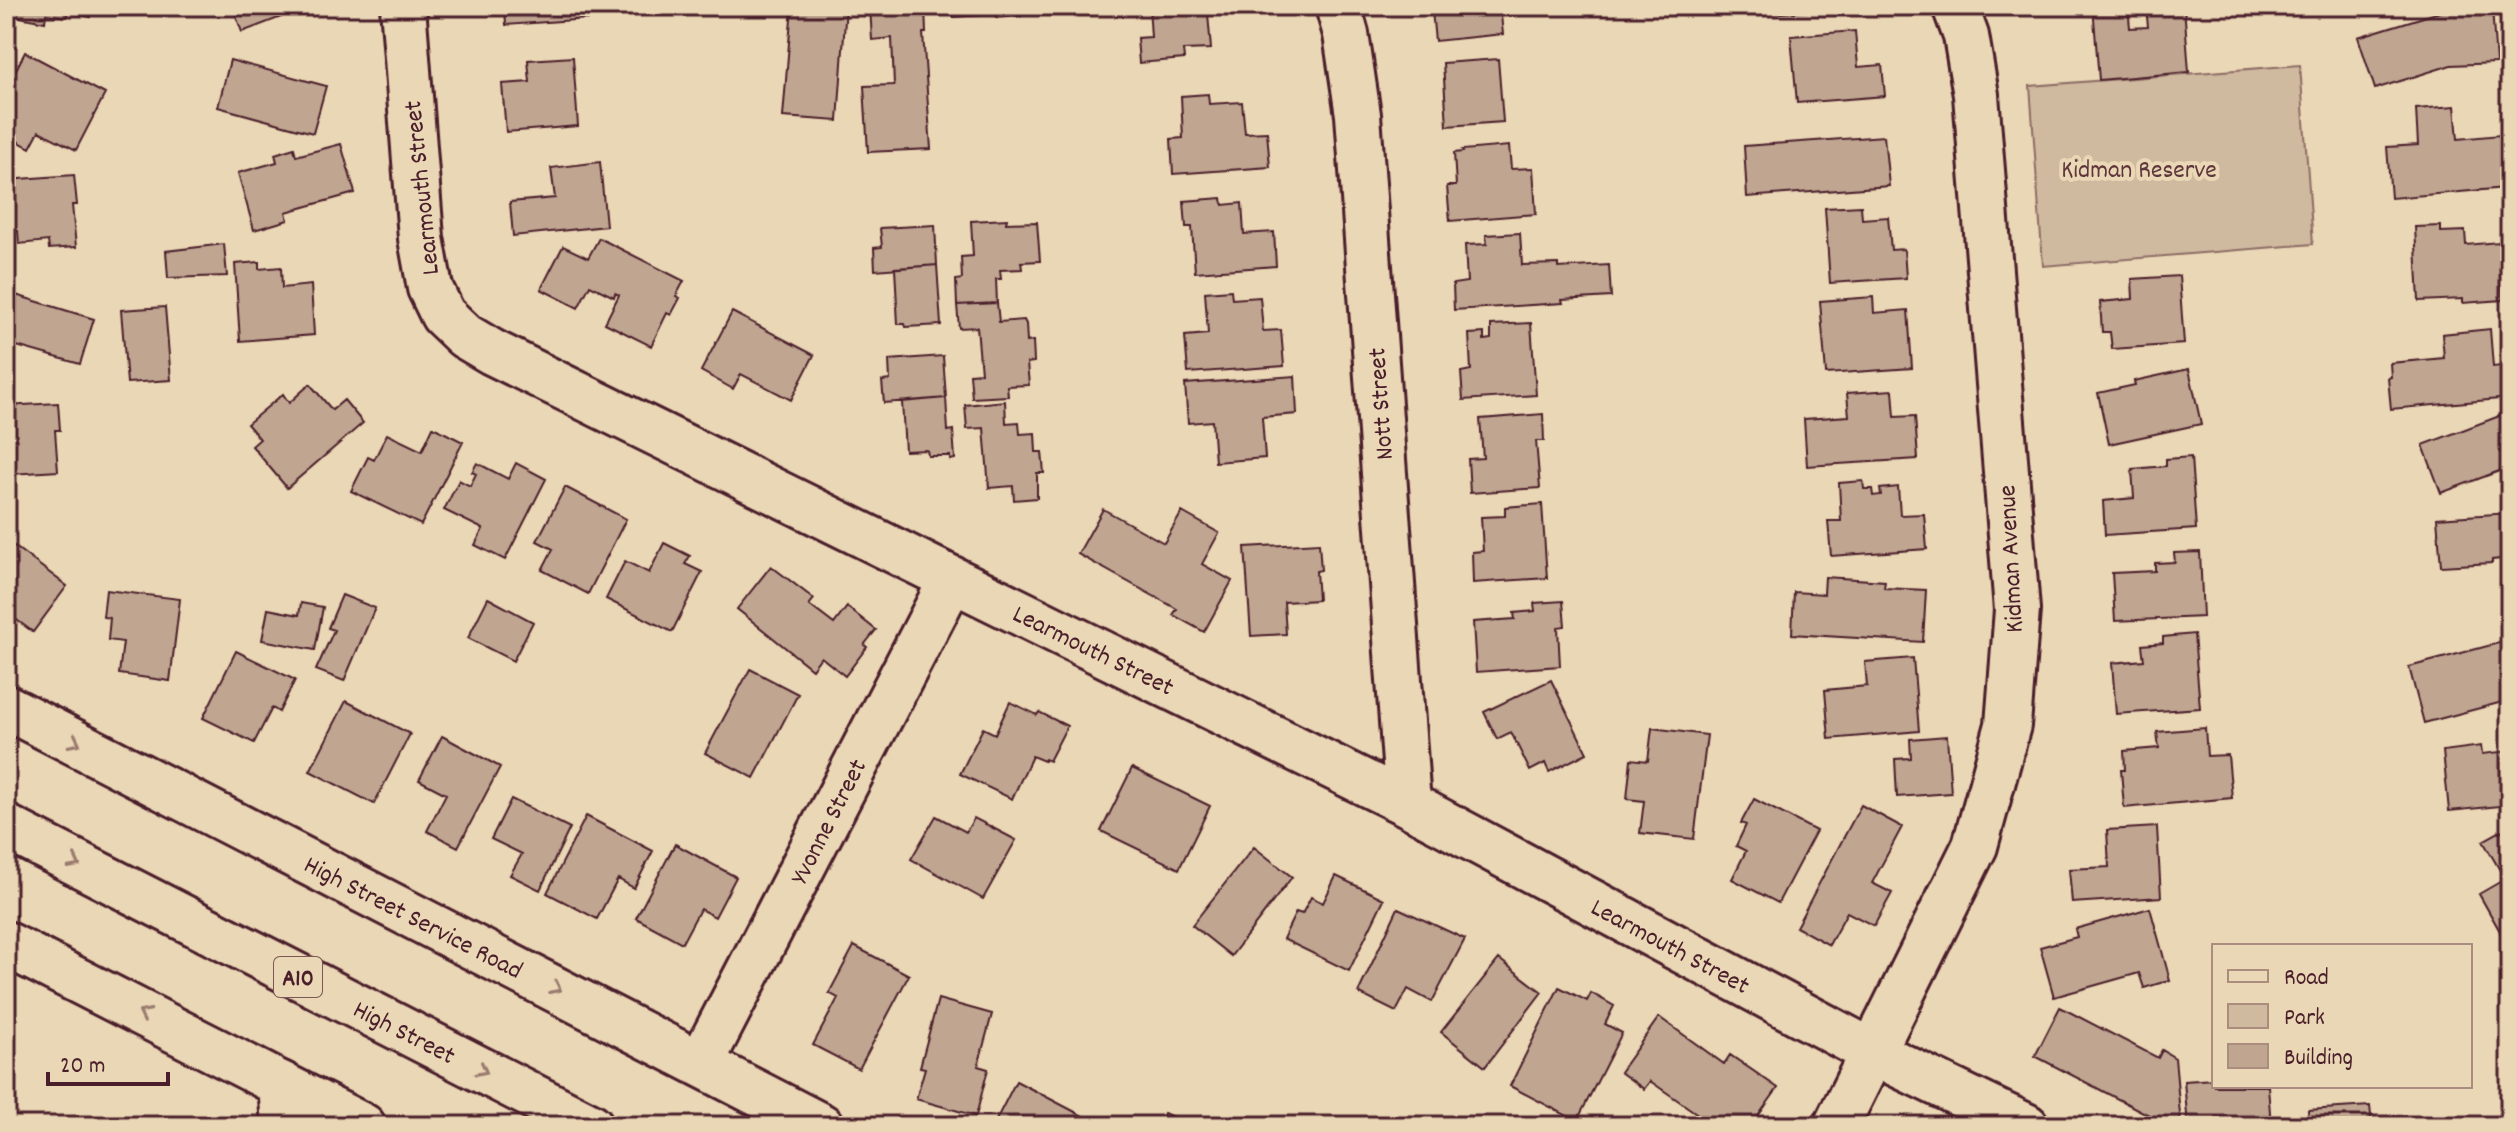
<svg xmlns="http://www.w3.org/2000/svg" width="2516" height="1132" font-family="Dekko,sans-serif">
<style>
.green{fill:#cfb99f;stroke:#8c6c65;stroke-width:2}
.building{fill:#c0a691;stroke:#4a1f2b;stroke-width:2}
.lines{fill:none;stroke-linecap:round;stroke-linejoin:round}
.minor-casing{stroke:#4a1f2b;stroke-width:50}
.highway-casing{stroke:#4a1f2b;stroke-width:50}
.minor{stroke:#ead7b5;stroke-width:44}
.highway{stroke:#ead7b5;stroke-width:44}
.oneway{stroke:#9a7b70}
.labels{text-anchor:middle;stroke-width:8;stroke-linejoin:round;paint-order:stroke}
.shield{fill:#ead7b5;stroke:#7a5654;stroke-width:2}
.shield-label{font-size:24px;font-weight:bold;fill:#4a1f2b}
.park-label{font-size:26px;fill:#5e363c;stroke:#ead7b5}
.street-label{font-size:26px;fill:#4a1f2b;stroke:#ead7b5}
</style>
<rect width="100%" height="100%" fill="#ead7b5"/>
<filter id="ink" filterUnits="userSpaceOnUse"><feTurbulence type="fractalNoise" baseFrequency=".0125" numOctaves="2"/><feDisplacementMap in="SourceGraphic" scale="16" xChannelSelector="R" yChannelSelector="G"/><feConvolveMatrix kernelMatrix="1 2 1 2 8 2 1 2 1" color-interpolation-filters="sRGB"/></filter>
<g filter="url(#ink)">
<path class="green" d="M2300,65L2313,244L2043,266L2030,86Z"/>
<path class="building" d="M6,6H92L90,17L68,12L67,17L46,14L45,22L15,16L14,19L6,17Z
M220,6H289L282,9L284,16L242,32L233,8L222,12Z
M505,6H619V14L600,16L601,18L506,25Z
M678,6H726V12L679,15Z
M792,6H846L838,121L783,117Z
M870,6H925L926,33H923L931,149L868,152L864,86L894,85L892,38L872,40Z
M953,6H1020L1021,16L996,18V14L954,17Z
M1149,6H1223V13L1208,14L1211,49L1183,50L1184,59L1139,63L1137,38L1151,37Z
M1444,6H1500L1503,34L1435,41L1432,11L1444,10Z
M1746,6H1844V9L1747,15Z
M2093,6H2128L2130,28L2148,27L2146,6H2184L2189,72L2099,80Z
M2492,8L2496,63L2451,65L2375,89L2358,37L2443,11Z
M1855,31L1858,67L1882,65L1885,96L1797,103L1791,36Z
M25,52L105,94L76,150L39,131L30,148L6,135V89Z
M573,57L578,126L506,132L502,84L530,82L528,60Z
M1498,59L1503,122L1447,126L1443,63Z
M230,60L326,86L313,133L218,107Z
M1208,94L1209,104L1242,102L1245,133L1267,132L1270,167L1173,174L1171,139L1183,138L1181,96Z
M2455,106L2458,139L2500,135L2505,188L2391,198L2387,147L2418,145L2416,109Z
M1884,136L1889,186L1747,197L1744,146Z
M341,144L355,193L286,212L288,220L254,230L238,173L277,162L275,154L294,148L296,156Z
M1509,146L1511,169L1533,168L1536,214L1450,221L1447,186H1456L1454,153L1463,152L1462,150Z
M600,162L606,226L513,236L510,202L555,198L551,168Z
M74,175L77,205H72L76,247L49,249L48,241L19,244L18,231L6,232V180Z
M1222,198L1223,205L1242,203L1244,234L1274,232L1276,266L1195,272L1192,227H1186L1184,201Z
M1861,206L1862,219L1888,217L1891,250L1904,249L1906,278L1830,283L1825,208Z
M1007,219L1006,223L1037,222L1040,261L1021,262L1022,269L1000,270L1001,279H996L997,303L957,305L956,280L962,279L961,257L973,256L971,221Z
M935,225L937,265L875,270L874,248L882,247L880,228Z
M2441,226V232L2465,231L2466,245L2499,242L2503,300L2463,303V299L2419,301L2415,227Z
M1520,233L1522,265L1558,264V268L1609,265L1611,297L1562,300L1563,303L1454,310L1453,284L1467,282L1465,245L1487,244L1486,235Z
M599,238L684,281L676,296L680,298L671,315L667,313L651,346L605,323L619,295L615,293L614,297L590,285L578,308L541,289L563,246L588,258Z
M224,244L227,276L168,278L166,251Z
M259,262V269L281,267L282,288L311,285L314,335L240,341L235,264Z
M937,265L941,325L906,327L905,324H898L895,268Z
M2179,276L2184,344L2112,349L2110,332H2102L2100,302L2133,299L2132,279Z
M1231,290L1232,299L1260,297L1263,331L1281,330L1284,366L1188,373L1185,336L1208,334L1205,292Z
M6,292L94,319L80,364L6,343Z
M1873,297L1874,313L1908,310L1912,368L1826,374L1820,301Z
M997,303L999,322L1024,320L1026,324L1027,342L1033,341L1034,362L1027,363L1029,385L1007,386L1008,396L972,398L970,374L981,373L977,327L959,328L957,305Z
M165,307L171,380L127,383L121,310Z
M732,312L814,355L791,400L741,374L733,389L701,371Z
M1531,323L1536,395L1463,400L1461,372L1471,370L1469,334L1484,333V340L1491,339V325Z
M2490,329L2493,367L2510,365V398L2391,409L2388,378L2391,377L2390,363L2444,358L2442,334Z
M943,356L946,398L884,403L882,381L890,380L889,360Z
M2189,369L2201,424L2109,444L2098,393L2135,385L2134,381Z
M1295,376L1297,414L1262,417L1265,458L1215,462L1212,421L1188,423L1185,384Z
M310,384L332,410L344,400L363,423L287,488L252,446L260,439L247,424L283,394L289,403Z
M1893,390L1895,417L1915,416L1918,459L1807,466L1804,419L1849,416L1847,393Z
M946,398L948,431L953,430L955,459L950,460V456H928L927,450L905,451L902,402Z
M1005,401L1006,423L1019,422L1020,434L1035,433L1036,452H1042L1044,473H1037V498L1014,500L1013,486L989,488L984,428L967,429L965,405Z
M58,403L60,430H55L58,471L11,474L10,458H6V406Z
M2510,412V467L2441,493L2423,445Z
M1543,414L1544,441H1536L1540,488L1470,493L1468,459L1483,458L1480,419Z
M433,427L463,442L421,525L351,491L368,457L374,460L387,434L422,451Z
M2191,457L2196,529L2105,535L2103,501L2134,498L2132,469L2166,466V459Z
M477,463L508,479L516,463L546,479L505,560L475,545L483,529L444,510L459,480L470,486L476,474L472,472Z
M1863,481L1864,489H1872L1873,496L1881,495L1880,489L1898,487L1900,515L1924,514L1927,549L1831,556L1828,521H1841L1839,483Z
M565,487L626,519L588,594L542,570L553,549L537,541Z
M1542,504L1547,578L1473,583L1472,552L1483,551L1481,517L1505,516V507Z
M1103,509L1164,543L1182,512L1219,533L1202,564L1232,581L1204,632L1173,615L1177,609L1078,554Z
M2510,513V558L2492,560V563L2441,566L2437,518Z
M6,540L67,586L33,632L6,612Z
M664,543L690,556L685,564L702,572L672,632L606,599L625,561L649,573Z
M1319,543L1321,570L1316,571L1318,600L1284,602L1286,634L1251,636L1245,547Z
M2200,552L2203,617L2115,621L2112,573L2155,571V563L2175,562L2174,553Z
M771,566L814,599L809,605L834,624L847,607L876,630L864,645L867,647L845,676L821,657L812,669L737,609Z
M1825,577L1885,581L1884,588L1926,590L1923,642L1792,634L1794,592L1824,594Z
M106,590L180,599L170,681L119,674L123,642L108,640L110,618L103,617Z
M342,595L375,608L344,681L316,670L334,630L328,628Z
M488,598L533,622L513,661L468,638Z
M1563,601L1565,626L1558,627L1560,666L1476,672L1473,622L1515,619L1514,613L1535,611L1534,603Z
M301,603L323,607L315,650L262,640L268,609L299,615Z
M2194,634L2200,708L2116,714L2112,663L2144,660L2142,645L2163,643V637Z
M2510,640V700L2424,723L2409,667Z
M236,651L295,680L279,712L272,708L254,743L203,718Z
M1913,658L1919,731L1829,739L1825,690L1867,686L1865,662Z
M750,669L798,694L754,778L705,753Z
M1551,680L1587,753L1549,772L1545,763L1530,771L1511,732L1497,739L1484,712Z
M346,701L410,734L374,804L310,771Z
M1010,702L1037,715L1039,712L1067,726L1049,761L1045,759L1044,761L1032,756L1012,799L960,774L983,728L995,734Z
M1652,728L1707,735L1694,839L1640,833L1644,801L1627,799L1631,759L1648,761Z
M2205,728L2207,756L2228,755L2232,798L2124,808L2121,770H2125L2124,751L2159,748L2157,732Z
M442,736L500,767L458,847L427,831L446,794L419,780Z
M1947,736L1951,793L1897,797L1895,759L1911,758L1910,739Z
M2481,746L2482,754L2510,751V805L2449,811L2443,751Z
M1132,768L1210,806L1179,869L1101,831Z
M511,799L570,828L540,890L510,875L522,854L491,839Z
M1754,799L1816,831L1778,903L1732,879L1746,851L1736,846L1746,825L1741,823Z
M1861,805L1902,827L1872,883L1892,893L1874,926L1847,912L1829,945L1796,927Z
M586,816L653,851L634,888L618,879L597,919L547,893Z
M936,816L966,832L974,818L1016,840L983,899L911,859Z
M2510,826V937L2505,940L2479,894L2505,879L2483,841Z
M2157,827L2161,897L2072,903L2069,869L2109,867L2107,830Z
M675,844L736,877L715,917L700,909L682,943L636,918Z
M1254,847L1292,877L1231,956L1192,925Z
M1336,876L1384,899L1349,971L1283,939L1296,912L1302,914L1311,897L1323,903Z
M1398,908L1465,939L1432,1002L1408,989L1396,1012L1358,993Z
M2150,908L2170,980L2144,988L2139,973L2054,997L2040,947L2077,937L2075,929Z
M854,946L909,975L859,1069L813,1045L838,998L829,993Z
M1499,959L1542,992L1485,1067L1441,1032Z
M1559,987L1587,1001L1591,993L1614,1006L1605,1024L1622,1033L1577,1121L1510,1086Z
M938,999L992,1014L978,1066L988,1069L976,1116L916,1099L925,1068L920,1067Z
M2060,1007L2158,1058L2162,1050L2175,1058L2181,1126H2170L2035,1056Z
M1659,1017L1724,1064L1730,1055L1778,1088L1751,1126H1715L1650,1081L1644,1089L1620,1072Z
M2214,1079V1086H2268L2271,1126H2188L2184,1081Z
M1016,1081L1102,1126H993Z
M2370,1106L2372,1126H2309L2308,1110Z
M1164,1113L1192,1126H1158Z"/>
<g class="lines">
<g class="minor-casing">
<path id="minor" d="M403,6L421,238L430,288L443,315L465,336L492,352L1408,804L1874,1053L2026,1126
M1338,6L1346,34L1358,115L1408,804
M6,707L821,1126
M701,1063L952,579
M281,1084L284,1126
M1836,1126L1975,846L2008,725L2017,610L1976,95L1966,36L1955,6"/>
</g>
<g class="highway-casing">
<path id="highway" d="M6,827L591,1126
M6,944L363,1126"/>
</g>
<use href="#minor" class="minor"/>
<use href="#highway" class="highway"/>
</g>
<defs><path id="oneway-chevron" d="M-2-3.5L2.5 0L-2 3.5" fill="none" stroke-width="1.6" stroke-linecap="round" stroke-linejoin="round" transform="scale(2)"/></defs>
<g class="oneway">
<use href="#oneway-chevron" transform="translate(75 742) rotate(27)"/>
<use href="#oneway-chevron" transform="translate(75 863) rotate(27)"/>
<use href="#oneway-chevron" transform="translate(556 988) rotate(27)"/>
<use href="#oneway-chevron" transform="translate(144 1014) rotate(-153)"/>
<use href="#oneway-chevron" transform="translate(482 1070) rotate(27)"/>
</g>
</g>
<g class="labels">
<rect class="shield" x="274" y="957" width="48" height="40" rx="6"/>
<g class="shield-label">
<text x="298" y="985">A10</text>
</g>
<g class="park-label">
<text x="2139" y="177">Kidman Reserve</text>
</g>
<g class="street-label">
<text transform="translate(420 188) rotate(-96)" y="9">Learmouth Street</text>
<text transform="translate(1379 404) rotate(-94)" y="9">Nott Street</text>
<text transform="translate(2009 559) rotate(-93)" y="9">Kidman Avenue</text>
<text transform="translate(1094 649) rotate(26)" y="9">Learmouth Street</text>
<text transform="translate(827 821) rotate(-63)" y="9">Yvonne Street</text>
<text transform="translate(414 916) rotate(27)" y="9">High Street Service Road</text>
<text transform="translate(1671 945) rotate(28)" y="9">Learmouth Street</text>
<text transform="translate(405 1031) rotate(27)" y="9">High Street</text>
</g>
</g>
<rect width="2516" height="1132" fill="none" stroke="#ead7b5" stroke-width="32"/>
<rect x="16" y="16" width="2484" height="1100" fill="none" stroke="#4a1f2b" stroke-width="3" filter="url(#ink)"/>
<rect x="2212" y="944" width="260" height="144" fill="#ead7b5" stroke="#aa8d7e" stroke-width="2"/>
<rect x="2228" y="970" width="40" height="12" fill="#ead7b5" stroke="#aa8d7e" stroke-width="2"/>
<text x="2284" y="984" font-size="24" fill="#4a1f2b">Road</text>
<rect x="2228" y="1004" width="40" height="24" fill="#cfb99f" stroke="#aa8d7e" stroke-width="2"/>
<text x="2284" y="1024" font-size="24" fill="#4a1f2b">Park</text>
<rect x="2228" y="1044" width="40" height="24" fill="#c0a691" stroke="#aa8d7e" stroke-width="2"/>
<text x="2284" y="1064" font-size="24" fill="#4a1f2b">Building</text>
<path d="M48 1072v12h120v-12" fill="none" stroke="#4a1f2b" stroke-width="4"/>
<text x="60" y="1072" font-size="24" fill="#4a1f2b" stroke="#ead7b5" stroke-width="6" paint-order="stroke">20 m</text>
</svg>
